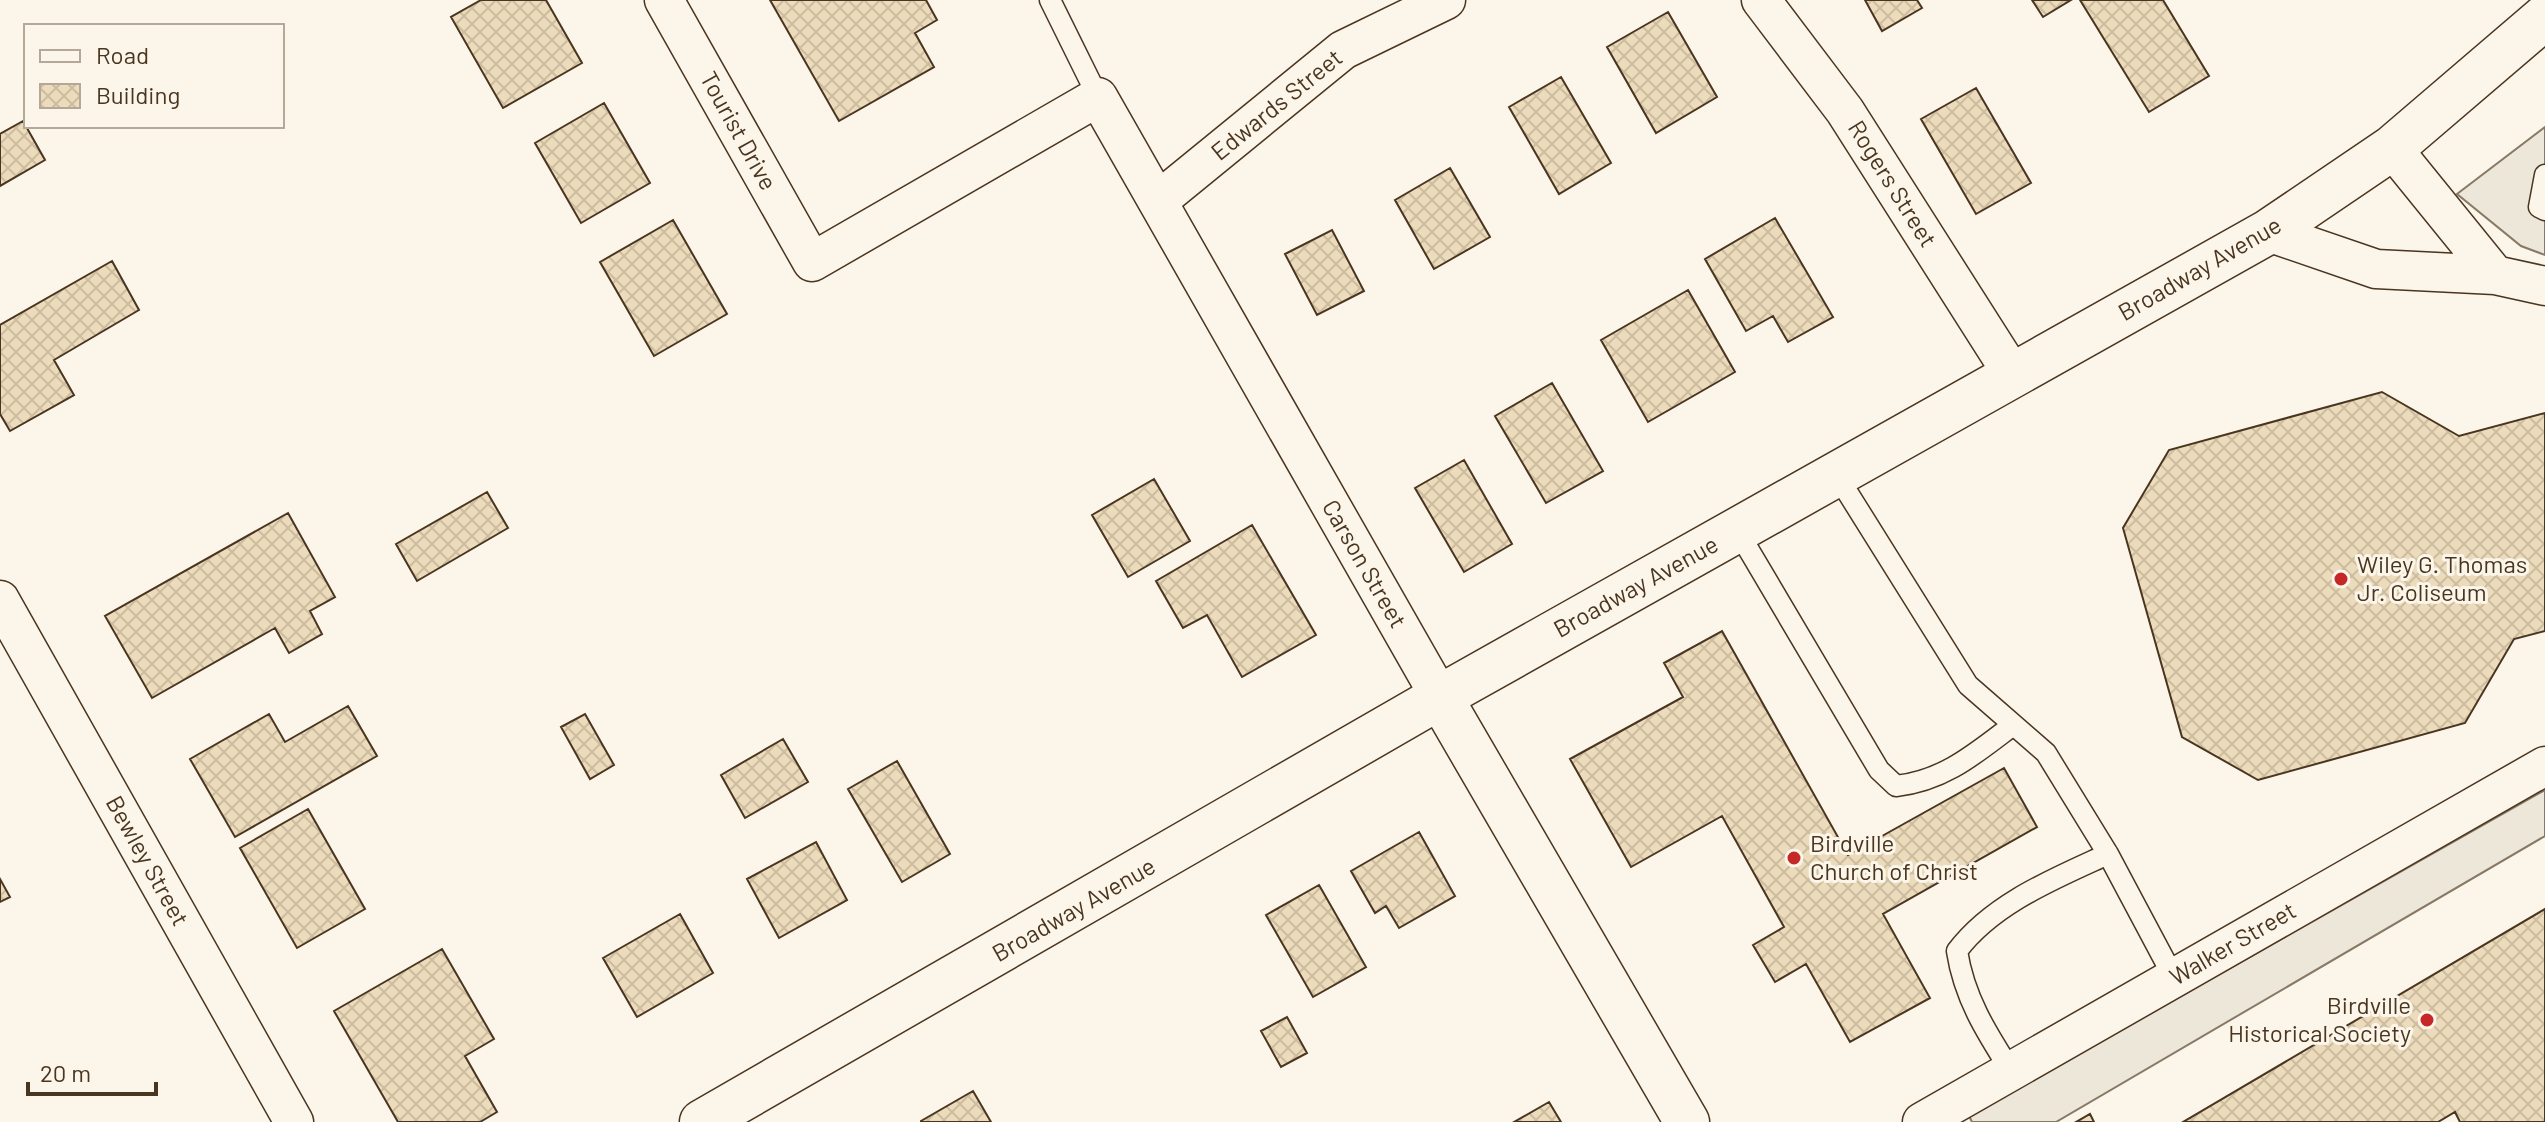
<svg xmlns="http://www.w3.org/2000/svg" width="2545" height="1122" font-family="Barlow,sans-serif">
<style>
.parking{fill:#ede7d9;stroke:#887966;stroke-width:2}
.building{fill:url(#building-cross-hatch);stroke:#4a3520;stroke-width:2}
.lines{fill:none;stroke-linecap:round;stroke-linejoin:round}
.service-casing{stroke:#4a3520;stroke-width:23}
.minor-casing{stroke:#4a3520;stroke-width:41}
.tertiary-casing{stroke:#4a3520;stroke-width:47}
.secondary-casing{stroke:#4a3520;stroke-width:47}
.service{stroke:#fbf6e9;stroke-width:20}
.minor{stroke:#fbf6e9;stroke-width:38}
.tertiary{stroke:#fbf6e9;stroke-width:44}
.secondary{stroke:#fbf6e9;stroke-width:44}
.poi-dot{fill:#c62828;stroke:#fbf6e9;stroke-width:3}
.labels{text-anchor:middle;stroke-width:6;stroke-linejoin:round;paint-order:stroke}
.street-label{font-size:24px;fill:#4a3520;stroke:#fbf6e9}
.poi-label{font-size:24px;fill:#4a3520;stroke:#fbf6e9;text-anchor:start}
</style>
<defs>
<pattern id="building-cross-hatch" width="8" height="8" patternUnits="userSpaceOnUse" patternTransform="scale(2)"><rect width="8" height="8" fill="#ecdcbc"/><path d="M0 0l8 8M0 8l8-8" fill="none" stroke="#ccbda1"/></pattern>
</defs>
<rect width="100%" height="100%" fill="#fbf6e9"/>
<path class="parking" d="M2545,127V255L2521,246L2457,194Z
M2545,790V836L2056,1122H1972L1969,1116Z"/>
<path class="building" d="M481,0H546L582,63L503,108L451,17Z
M770,0H926L937,20L915,33L934,67L839,121Z
M1865,0H1917L1922,8L1882,31Z
M2032,0H2071L2043,17Z
M2080,0H2163L2209,76L2149,112Z
M1668,12L1717,97L1656,133L1607,47Z
M1561,77L1611,163L1559,194L1509,107Z
M1976,88L2031,183L1976,214L1921,119Z
M604,103L650,183L581,223L535,143Z
M23,121L45,160L0,186V134Z
M1450,168L1490,237L1434,269L1395,200Z
M1775,218L1833,317L1788,342L1773,316L1746,331L1705,259Z
M673,220L727,314L654,356L600,262Z
M1332,230L1364,291L1317,315L1285,254Z
M112,261L139,310L54,360L74,395L10,431L0,414V325Z
M1688,290L1735,372L1648,422L1601,340Z
M1552,383L1603,471L1546,503L1495,416Z
M2382,392L2459,436L2545,413V631L2514,639L2465,723L2258,780L2182,737L2123,528L2169,450Z
M1464,460L1512,544L1464,572L1415,488Z
M1154,479L1190,541L1128,577L1092,515Z
M487,492L508,528L417,581L396,544Z
M288,513L335,597L310,611L322,634L289,653L275,628L152,698L105,616Z
M1252,525L1316,635L1242,677L1207,615L1183,628L1156,581Z
M1722,631L1848,855L2004,768L2037,827L1883,914L1930,998L1850,1042L1806,964L1775,982L1753,945L1784,927L1722,816L1631,867L1570,759L1683,697L1664,663Z
M348,706L377,756L235,837L190,759L269,714L285,742Z
M585,714L614,765L590,779L561,727Z
M783,739L808,782L745,818L721,775Z
M897,761L950,854L902,882L848,789Z
M308,809L365,909L297,948L240,848Z
M1419,832L1455,896L1399,928L1386,906L1375,913L1351,871Z
M816,842L847,900L779,938L747,879Z
M0,879L10,897L0,902Z
M1319,885L1366,967L1313,997L1266,915Z
M2545,909V1122H2460L2455,1112L2438,1122H2183Z
M680,914L713,973L637,1017L603,958Z
M442,949L494,1039L465,1056L497,1112L480,1122H398L334,1011Z
M1287,1017L1307,1053L1281,1067L1261,1031Z
M973,1091L991,1122H921V1121Z
M1549,1102L1561,1122H1514Z
M2090,1114L2094,1122H2076Z"/>
<g class="lines">
<g class="service-casing">
<path id="service" d="M1050,0L1098,97
M2545,175L2539,207L2545,210
M1836,474L1968,685L2046,753L2108,854L2174,978
M1737,530L1879,770L1896,786C1944,781 1976,753 2013,725
M2011,1071C1986,1032 1964,997 1957,951C1993,903 2056,878 2108,854"/>
</g>
<g class="minor-casing">
<path id="minor" d="M664,0L812,262L1098,97L1440,697
M1761,0L1845,111L2013,375
M2392,148L2495,275
M1158,201L1343,50L1446,0
M2268,232L2376,269L2495,275L2545,286
M0,600L294,1122
M1922,1122L2545,766"/>
</g>
<g class="tertiary-casing">
<path id="tertiary" d="M1440,697L1687,1122"/>
</g>
<g class="secondary-casing">
<path id="secondary" d="M702,1122L1440,697L2268,232L2392,148L2545,17"/>
</g>
<use href="#service" class="service"/>
<use href="#minor" class="minor"/>
<use href="#tertiary" class="tertiary"/>
<use href="#secondary" class="secondary"/>
</g>
<g class="poi-dot">
<circle cx="2341" cy="579" r="8"/>
<circle cx="1794" cy="858" r="8"/>
<circle cx="2427" cy="1020" r="8"/>
</g>
<g class="labels">
<g class="street-label">
<text transform="translate(1277 105) rotate(-39)" y="8">Edwards Street</text>
<text transform="translate(738 131) rotate(61)" y="8">Tourist Drive</text>
<text transform="translate(1892 184) rotate(58)" y="8">Rogers Street</text>
<text transform="translate(2200 269) rotate(-30)" y="8">Broadway Avenue</text>
<text transform="translate(1364 564) rotate(60)" y="8">Carson Street</text>
<text transform="translate(1636 587) rotate(-29)" y="8">Broadway Avenue</text>
<text transform="translate(147 861) rotate(61)" y="8">Bewley Street</text>
<text transform="translate(1074 910) rotate(-30)" y="8">Broadway Avenue</text>
<text transform="translate(2233 944) rotate(-30)" y="8">Walker Street</text>
</g>
<g class="poi-label">
<text x="2357" y="573">Wiley G. Thomas<tspan x="2357" dy="28">Jr. Coliseum</tspan></text>
<text x="1810" y="852">Birdville<tspan x="1810" dy="28">Church of Christ</tspan></text>
<text x="2411" y="1014" text-anchor="end">Birdville<tspan x="2411" dy="28">Historical Society</tspan></text>
</g>
</g>
<rect x="24" y="24" width="260" height="104" fill="#fbf6e9" stroke="#b4a999" stroke-width="2"/>
<rect x="40" y="50" width="40" height="12" fill="#fbf6e9" stroke="#b4a999" stroke-width="2"/>
<text x="96" y="64" font-size="24" fill="#4a3520">Road</text>
<rect x="40" y="84" width="40" height="24" fill="url(#building-cross-hatch)" stroke="#b4a999" stroke-width="2"/>
<text x="96" y="104" font-size="24" fill="#4a3520">Building</text>
<path d="M28 1082v12h128v-12" fill="none" stroke="#4a3520" stroke-width="4"/>
<text x="40" y="1082" font-size="24" fill="#4a3520" stroke="#fbf6e9" stroke-width="6" paint-order="stroke">20 m</text>
</svg>
